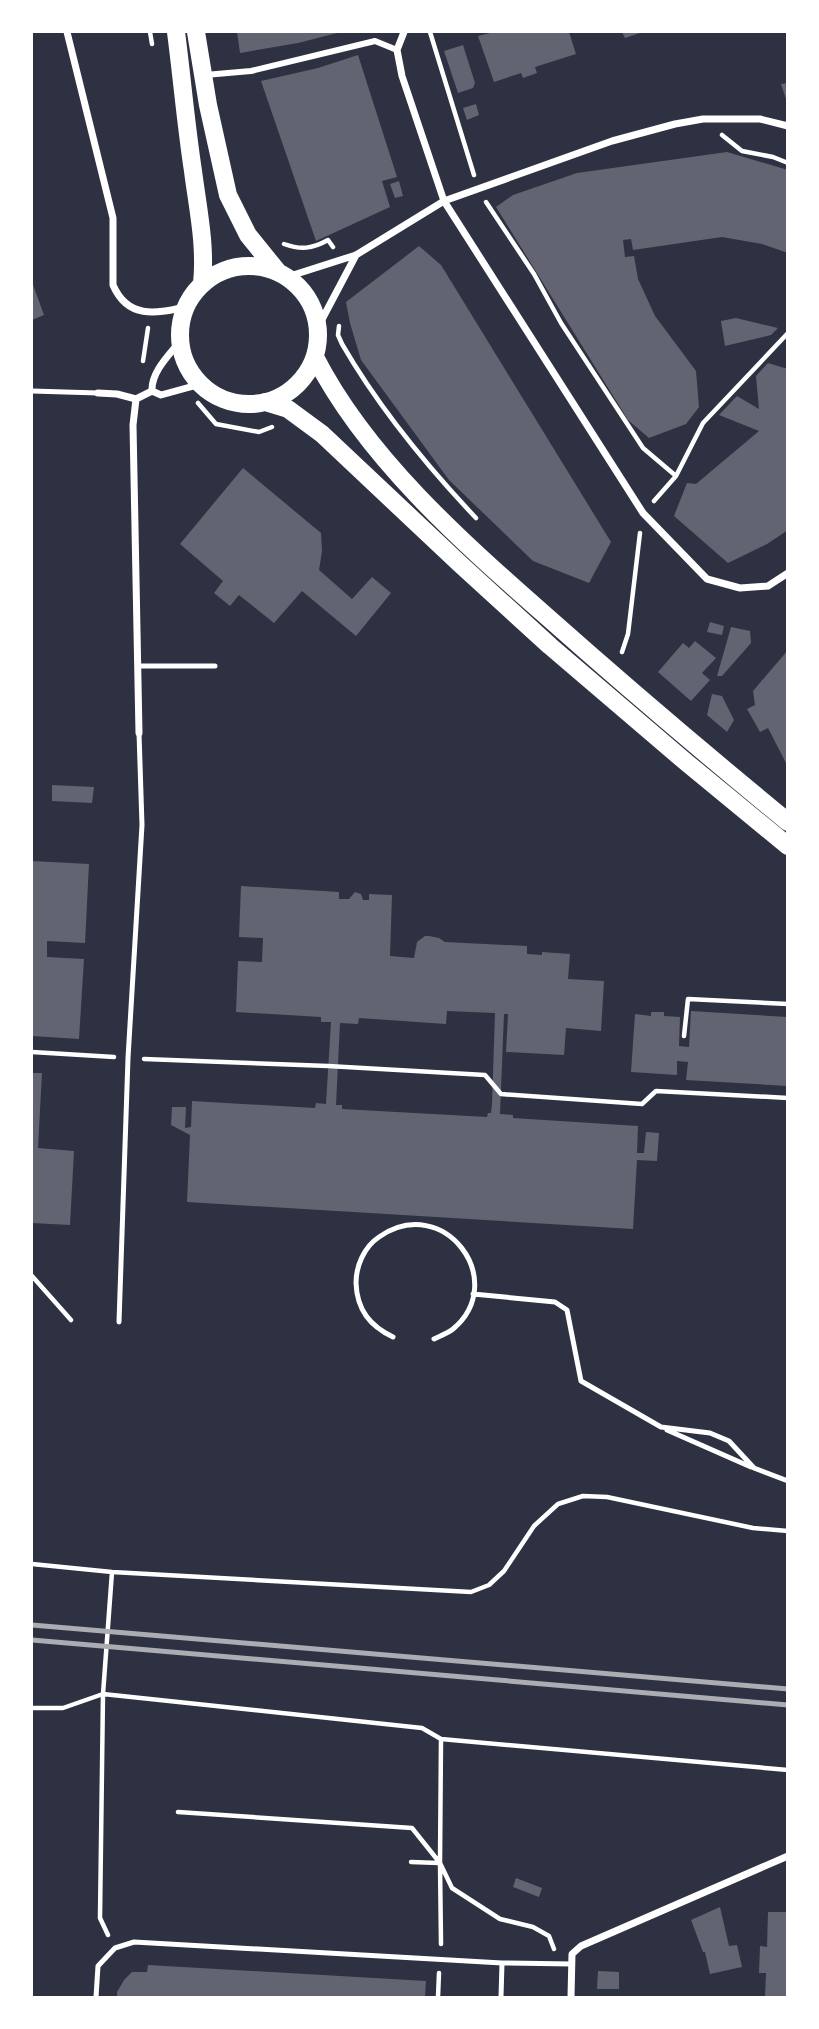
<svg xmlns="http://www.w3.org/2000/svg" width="819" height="2029" font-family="'Asap Condensed',sans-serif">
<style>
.building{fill:#626471;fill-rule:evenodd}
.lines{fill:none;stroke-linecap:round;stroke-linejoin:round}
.path{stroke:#fff;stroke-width:4.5}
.service{stroke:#fff;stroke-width:5}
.pedestrian{stroke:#fff;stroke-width:6}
.minor{stroke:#fff;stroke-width:7}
.primary{stroke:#fff;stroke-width:18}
.rail{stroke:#abadb3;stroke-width:5}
</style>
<rect width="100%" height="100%" fill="#2d3142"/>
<path class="building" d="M237,32H341L298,43L240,53Z
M494,32H569L576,54L535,67L537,73L523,78L521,73L494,82L478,36Z
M622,32H643L625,38Z
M463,45L475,83L473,88L458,93L444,51Z
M358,55L397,177L382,181L390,207L316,241L261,81L318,68Z
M788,83V102H787L781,84Z
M476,104L479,115L467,120L463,108Z
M727,152L788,170V253L762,244L722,237L633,250L631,239L623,240L625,257L634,256L638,279L655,316L696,371L699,407L686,424L649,438L628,420L496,207L513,195L577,173Z
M399,181L403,196L395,198L390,184Z
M419,246L441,265L611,542L589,583L533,561L449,480L361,360L350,323L346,302Z
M32,282L44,315L32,320Z
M736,318L778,328L771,335L725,346L721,321Z
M768,363L788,369V530L767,544L728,563L674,516L687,483L696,484L759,431L719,415L737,396L759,409L756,376Z
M243,468L321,533L322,551L319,570L352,599L372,577L391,593L356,636L302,591L274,623L239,595L230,606L214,593L223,581L180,544Z
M710,622L724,626L722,635L707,632Z
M731,627L750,631L751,643L722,676H717Z
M695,641L716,658L702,673L710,680L691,701L658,672L683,643L689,648Z
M788,650V767L768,728L760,732L747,709L755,705L753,691Z
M712,694L722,696L734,720L727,732L707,715Z
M52,785L94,787L92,803L52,801Z
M32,861L89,864L85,943L47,941V957L84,959L79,1039L32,1036Z
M241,886L339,892V899H349L355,892L361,894L363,900H369V894L392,895L390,956L414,958L417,942L425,936H429L439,938L445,942L527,946V954L542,955V952L570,954L568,979L604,981L601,1031L566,1028L564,1055L506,1052L508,1014H504L500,1114L513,1115V1118L638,1126L637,1153H644L646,1132L659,1133L657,1161L637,1160L633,1229L187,1202L190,1135L171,1125L172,1107H186L185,1128L191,1127L192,1101L315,1108L316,1103L326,1104L331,1022H321V1017L236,1012L238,961L262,962L263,938L239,937ZM447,1011L495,1013L492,1104L491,1113H488L487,1117L342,1109V1105H336L340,1023L358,1024L359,1018L446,1024Z
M691,1011L788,1017V1086L686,1080L688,1062L677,1061V1075L631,1072L635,1014L651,1016V1012H664V1016L680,1017L679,1046L689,1047Z
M32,1073H42L38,1148L74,1151L70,1225L32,1223Z
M516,1878L542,1888L539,1897L513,1887Z
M720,1907L729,1946L737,1945L742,1967L710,1974L705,1952H703L691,1920Z
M768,1912H788V1997H765L766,1973H759L760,1946L767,1947Z
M148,1965L426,1981L425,1997H117V1992L124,1980L132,1972H147Z
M598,1971L619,1972V1989H597Z"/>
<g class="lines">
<path class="path" d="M150,32L152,44
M430,32L474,175
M722,135L742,151L773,157L788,163
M486,202L534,274L561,323L643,448L676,476
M284,244C301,250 312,249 328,240L333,247
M339,326L338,335L342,344C379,408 425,464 476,518
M143,361L148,328
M198,403L216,424L259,432L272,427
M654,501L676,476L703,423L788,333
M622,652L628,634L640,533
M684,1036L688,999L788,1004
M32,1052L114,1057
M144,1059L328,1066L485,1075L501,1094L642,1104L656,1091L788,1098
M32,1276L71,1320
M32,1564L112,1572L471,1592L489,1585L504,1571L534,1526L558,1504L583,1496L607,1497L753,1528L788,1531
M112,1572L103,1694L422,1728L441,1739L440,1863L452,1888L500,1919L533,1927L549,1936L554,1949
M32,1708H63L103,1694L100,1918L108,1935
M441,1739L788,1770
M178,1812L412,1828L440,1863L441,1944
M411,1862L439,1863
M438,1997L439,1973"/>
<path class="service" d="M32,391L98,393
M138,666H215
M473,1294L555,1302L567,1310L581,1381L661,1427L710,1433L729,1441L754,1468L788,1481
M119,1322L128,1058L142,825L139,733
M393,1337C370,1326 357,1310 356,1283C356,1266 364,1247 379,1237C444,1192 510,1281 453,1329C448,1333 440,1336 434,1339
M667,1430L751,1467
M96,1997L98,1966L115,1948L134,1942L502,1963L572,1964
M501,1997L502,1963"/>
<path class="pedestrian" d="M205,75L251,71L375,41L397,50"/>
<path class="minor" d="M67,32L113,218V285C128,320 157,313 186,307
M404,32L397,50L402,76L444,201L643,513L707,579L740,588L768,586L788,573
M287,277L356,255L444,201L612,141L675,124L703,119H760L788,126
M318,327L356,255
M152,391C151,372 169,355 181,340
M98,393L117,394L136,399L152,391L161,395L201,384
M136,399L133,425L139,733
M571,1997L572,1954L581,1946L788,1856"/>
<path class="primary" d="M176,32C182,78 186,125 193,171C198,210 206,245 202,284
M196,32L208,105L228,195L248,235L278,272
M180 335a69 69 0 1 1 138 0a69 69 0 1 1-138 0Z
M315,357C366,457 461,541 544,614C624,685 705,754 788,822
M265,402L288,409L322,434L460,564L550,646L687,763L788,846"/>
<path class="rail" d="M32,1625L788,1689
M32,1640L788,1705"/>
</g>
<rect width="819" height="2029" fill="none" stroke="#ffffff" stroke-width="66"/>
</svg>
